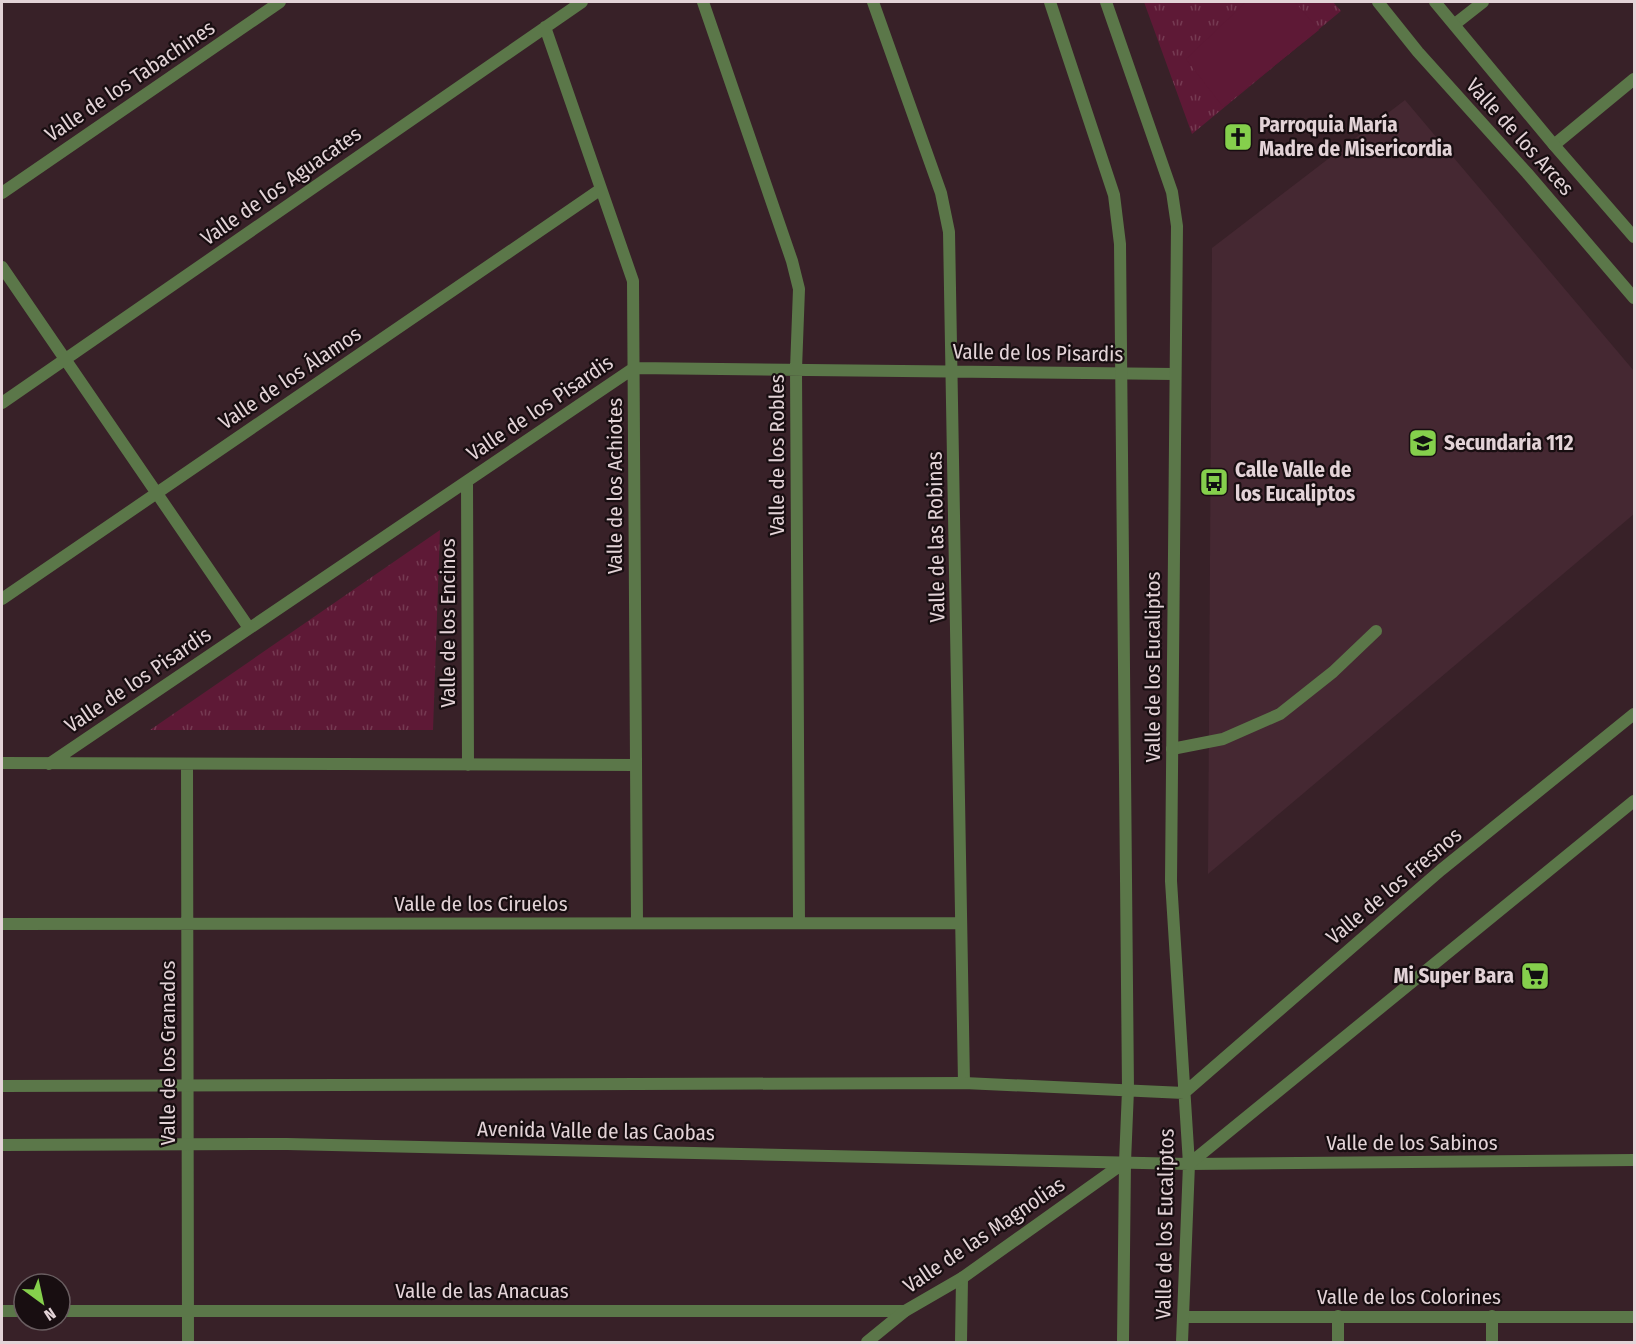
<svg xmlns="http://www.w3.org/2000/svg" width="1636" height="1344" font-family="'Fira Sans Condensed',sans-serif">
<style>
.built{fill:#452832}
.grass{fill:url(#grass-tufts)}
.pitch{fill:#5e1936}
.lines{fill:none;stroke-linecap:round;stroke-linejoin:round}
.service{stroke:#5b7749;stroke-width:12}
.minor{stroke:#5b7749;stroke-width:12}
.tertiary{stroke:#5b7749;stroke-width:12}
.labels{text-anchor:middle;stroke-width:4.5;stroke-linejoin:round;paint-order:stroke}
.street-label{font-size:21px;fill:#e3d3d7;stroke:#180e11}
.poi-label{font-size:21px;font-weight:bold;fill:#e3d3d7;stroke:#180e11;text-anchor:start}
</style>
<defs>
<pattern id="grass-tufts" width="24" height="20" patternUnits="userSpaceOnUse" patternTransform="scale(1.5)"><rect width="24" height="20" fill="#5e1936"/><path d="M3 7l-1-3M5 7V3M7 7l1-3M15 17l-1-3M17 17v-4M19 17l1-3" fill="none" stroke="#753a52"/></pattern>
</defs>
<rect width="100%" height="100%" fill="#382128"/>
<path class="built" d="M1405,100L1634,371V514L1208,874L1212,248Z"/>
<path class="grass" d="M1144,2H1333L1341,11L1192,134Z
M440,530L433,730H150Z"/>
<path class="pitch" d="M1246,2H1295L1319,30L1223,107L1186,59Z"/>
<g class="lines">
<path class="service" d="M1172,749L1223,739L1280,714L1333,672L1376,631"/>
<path class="minor" d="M703,2L792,261L799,289L796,369L799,923
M873,2L941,193L949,232L964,1083
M1455,24L1483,2
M545,27L633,281L637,923
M1554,145L1634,79
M2,267L249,628
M2,403L582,2
M467,481L468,765
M2,599L601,189
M2,763L636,765
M49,764L634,368L1175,374
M187,764L188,1342
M2,924L961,923
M1189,1164L1634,1160
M2,1311H24
M60,1311H905
M1183,1317H1634
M961,1342L962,1278
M1338,1342V1316
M1492,1342V1316"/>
<path class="tertiary" d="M1050,2L1114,195L1120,244L1128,1090L1125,1162L1123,1342
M1106,2L1172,192L1177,226L1171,881L1189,1164L1182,1342
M1378,2L1418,52L1527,173L1634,298
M1435,2L1554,145L1634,237
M2,193L280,2
M2,1086L964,1083L1184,1093L1441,870L1634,714
M2,1145L287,1144L1189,1164L1634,801
M867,1342L905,1311L962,1278L1125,1162"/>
</g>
<defs>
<g id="church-square" transform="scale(1.5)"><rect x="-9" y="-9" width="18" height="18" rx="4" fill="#85cf4c" stroke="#180e11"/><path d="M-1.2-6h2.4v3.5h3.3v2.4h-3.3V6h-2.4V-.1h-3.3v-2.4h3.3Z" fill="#111"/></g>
<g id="school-square" transform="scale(1.5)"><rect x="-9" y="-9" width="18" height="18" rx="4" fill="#85cf4c" stroke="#180e11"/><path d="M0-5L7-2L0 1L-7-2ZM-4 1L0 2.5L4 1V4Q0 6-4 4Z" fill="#111"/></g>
<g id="bus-square" transform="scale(1.5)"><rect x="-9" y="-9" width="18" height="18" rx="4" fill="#85cf4c" stroke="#180e11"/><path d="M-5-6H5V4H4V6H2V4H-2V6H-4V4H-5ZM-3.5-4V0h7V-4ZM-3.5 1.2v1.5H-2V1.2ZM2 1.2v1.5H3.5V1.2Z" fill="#111"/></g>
<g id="supermarket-square" transform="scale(1.5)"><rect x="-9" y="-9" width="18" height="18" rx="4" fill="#85cf4c" stroke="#180e11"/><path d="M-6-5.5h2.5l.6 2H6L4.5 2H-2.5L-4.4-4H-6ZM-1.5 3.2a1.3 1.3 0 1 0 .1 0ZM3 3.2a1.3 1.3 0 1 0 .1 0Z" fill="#111"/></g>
</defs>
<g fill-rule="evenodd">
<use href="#church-square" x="1238" y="137"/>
<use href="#school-square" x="1423" y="443"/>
<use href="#bus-square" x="1214" y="482"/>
<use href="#supermarket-square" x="1535" y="976"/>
</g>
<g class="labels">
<g class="street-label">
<text transform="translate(130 81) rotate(-34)" y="7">Valle de los Tabachines</text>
<text transform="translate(1520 137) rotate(48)" y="7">Valle de los Arces</text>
<text transform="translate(281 186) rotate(-35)" y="7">Valle de los Aguacates</text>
<text transform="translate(1038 353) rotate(1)" y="7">Valle de los Pisardis</text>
<text transform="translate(290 378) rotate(-34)" y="7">Valle de los Álamos</text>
<text transform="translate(540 408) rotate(-34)" y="7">Valle de los Pisardis</text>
<text transform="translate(777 455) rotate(-90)" y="7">Valle de los Robles</text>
<text transform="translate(615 486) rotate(-90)" y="7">Valle de los Achiotes</text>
<text transform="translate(936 537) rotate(-91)" y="7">Valle de las Robinas</text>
<text transform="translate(448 623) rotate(-90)" y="7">Valle de los Encinos</text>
<text transform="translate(1153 667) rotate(-90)" y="7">Valle de los Eucaliptos</text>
<text transform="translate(138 680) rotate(-34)" y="7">Valle de los Pisardis</text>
<text transform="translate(1394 886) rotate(-40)" y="7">Valle de los Fresnos</text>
<text x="481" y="911">Valle de los Ciruelos</text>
<text transform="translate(168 1053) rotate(-90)" y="7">Valle de los Granados</text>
<text transform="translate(596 1131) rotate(1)" y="7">Avenida Valle de las Caobas</text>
<text x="1412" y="1150">Valle de los Sabinos</text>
<text transform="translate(1165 1224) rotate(-89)" y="7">Valle de los Eucaliptos</text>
<text transform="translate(984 1235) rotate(-34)" y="7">Valle de las Magnolias</text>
<text x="482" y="1298">Valle de las Anacuas</text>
<text x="1409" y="1304">Valle de los Colorines</text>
</g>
<g class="poi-label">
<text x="1259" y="132">Parroquia María<tspan x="1259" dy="24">Madre de Misericordia</tspan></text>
<text x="1444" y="450">Secundaria 112</text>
<text x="1235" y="477">Calle Valle de<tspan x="1235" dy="24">los Eucaliptos</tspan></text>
<text x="1514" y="983" text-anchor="end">Mi Super Bara</text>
</g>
</g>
<rect width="1636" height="1344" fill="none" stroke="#e3d3d7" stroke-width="6"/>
<g transform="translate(42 1302) rotate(147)"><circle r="28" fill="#180e11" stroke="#695d60" stroke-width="1.5"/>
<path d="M0-4.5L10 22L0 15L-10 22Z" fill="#85cf4c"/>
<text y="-9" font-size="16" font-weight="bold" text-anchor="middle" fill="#e3d3d7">N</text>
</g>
</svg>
